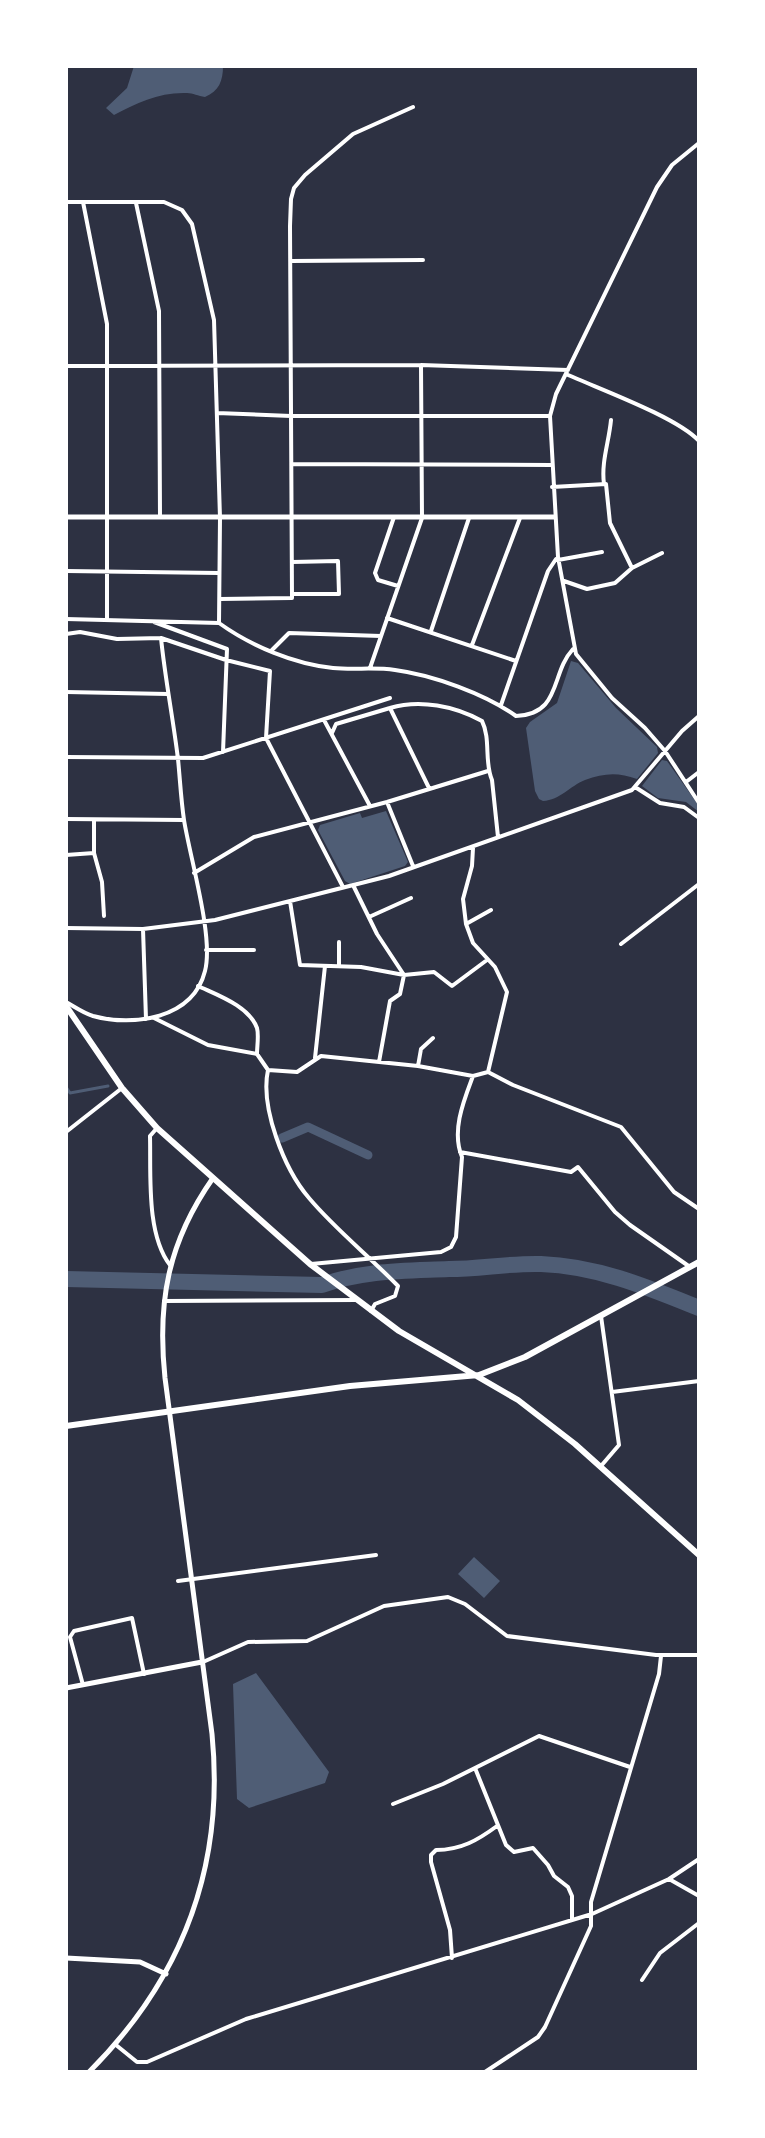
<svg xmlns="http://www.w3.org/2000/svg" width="765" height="2138" font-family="'Golos Text',sans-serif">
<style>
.water{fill:#4f5d75}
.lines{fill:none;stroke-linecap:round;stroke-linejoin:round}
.stream{stroke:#4f5d75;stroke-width:3}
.canal{stroke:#4f5d75;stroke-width:9}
.river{stroke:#4f5d75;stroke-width:16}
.minor{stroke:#fff;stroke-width:4}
.tertiary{stroke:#fff;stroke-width:5}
.secondary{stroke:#fff;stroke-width:6}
</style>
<rect width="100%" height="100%" fill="#2d3142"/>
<path class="water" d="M134,66H223C223,81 219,91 205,97C198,96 193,93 187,93C159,92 137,103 114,115L106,108L127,88Z
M571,661L578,663L616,708L657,747L658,753L637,779C618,772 604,773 585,780C570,786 560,800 543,801L539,799L535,791L526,728L530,722L557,703Z
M662,760L667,761L699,806V812L686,802L658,798L642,786Z
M386,811L408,862L405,866L350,884L345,881L318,830L320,825L360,813L362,818Z
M474,1557L500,1581L484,1598L458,1574Z
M256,1673L329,1772L325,1783L249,1808L237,1799L233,1684Z"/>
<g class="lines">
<path class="stream" d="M66,1087L70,1093L108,1086"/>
<path class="canal" d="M282,1138L308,1127L368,1155"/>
<path class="river" d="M66,1279L322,1285C365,1270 404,1271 449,1269C480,1269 510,1263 541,1264C597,1266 647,1287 699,1308"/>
<path class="minor" d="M699,143L672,165L657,187L556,394L550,416L558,557L576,654L612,698L645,728L665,751L699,803
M66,202H164L182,210L192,224L214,320L220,518L219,623
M83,202L107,324V618
M136,203L159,311L160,517
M291,261L423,260
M66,366L421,365L568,370
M566,374C599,389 677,417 699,441
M217,413L291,416H550
M292,464L551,465
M604,484C601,462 609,442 611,420
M552,487L606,484L610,523L632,568
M394,517L375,573L378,580L398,586
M558,560L602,552
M292,562L338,561L339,594H292
M66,571L219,573
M564,581L587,589L615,583L632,568L662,553
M220,599L292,598L290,226L291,199L294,188L305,175L353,134L413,107
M387,618L516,661
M66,619L219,623C251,646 294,664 333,668C354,670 375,667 395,670C433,675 485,694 516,716C562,714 550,674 573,649
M154,622L227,649L223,752
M431,631L469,518
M66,634L80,632L117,639L161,638C165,678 173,718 178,759C180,779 181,800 184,820C190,858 214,937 205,971C193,1019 133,1027 93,1016C83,1013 75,1007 66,1002
M161,638L226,660L270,671L266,738L343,887
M472,645L520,518
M272,650L289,633L381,636
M370,668L422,518L421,365
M66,692L168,694
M501,705L548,571L556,559
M324,720L370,806
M332,733L336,724L390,708
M66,757L203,758L390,698
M686,782L699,772
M635,787L660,803L684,807L699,818
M429,788L390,708C420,699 455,706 482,721C491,739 484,762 492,780L498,837
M387,802L413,866
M66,819L184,820
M94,820V853L102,882L104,916
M473,848L472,866L463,899L466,924L473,943L495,967L507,992L488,1072
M66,855L94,853
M194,873L254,837L387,802L488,771
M353,885L377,934L404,975L400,994L390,1001L379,1062
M290,901L300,965L361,967L404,975L434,972L452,986L487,960
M369,917L411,898
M466,924L491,910
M66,928L143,929L215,920L389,876L632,790L682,731L699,716
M143,929L146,1019
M621,944L699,884
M206,950H254
M339,966V942
M198,986C217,995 249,1006 257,1028C259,1035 257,1046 257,1054
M154,1018L208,1045L257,1054L268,1070C260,1107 284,1169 309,1198C335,1229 369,1256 398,1286L395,1296L375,1304L371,1311
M315,1058L325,966
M418,1066L421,1049L433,1038
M268,1070L297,1072L321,1056L418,1066L473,1076L488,1072L513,1085L621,1127L674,1192L699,1209
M157,1128L150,1136C151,1174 146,1234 170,1265
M66,1132L122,1088
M460,1152L571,1172L578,1167L615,1212L630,1225L690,1267
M311,1264L441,1252L451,1247L456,1237L462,1157C451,1131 464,1100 473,1076
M164,1301L357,1300
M601,1316L619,1445L601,1466
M612,1392L699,1381
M178,1581L376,1555
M203,1662L248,1642L307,1641L384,1606L448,1597L465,1604L507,1636L656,1655H699
M83,1685L70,1637L74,1631L132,1618L144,1674
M475,1768L506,1845L514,1852L533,1848L548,1865L554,1876L568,1887L572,1896V1920
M393,1804L443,1784L539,1736L630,1767
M669,1879L699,1896
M452,1958L450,1930L431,1862V1855L436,1850C461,1850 478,1840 497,1826
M642,1980L660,1953L699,1923
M116,2045L137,2062H147L246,2019L592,1914L669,1879L699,1859
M485,2072L538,2037L545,2027L591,1926V1902L659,1674L661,1656"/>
<path class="tertiary" d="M66,517H554
M66,1688L202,1662
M66,1958L140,1962L166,1974
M89,2072C182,1979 225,1866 212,1734L165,1378C157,1302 168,1242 213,1178"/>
<path class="secondary" d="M66,1006L122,1088L157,1128L310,1264L399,1331L518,1400L575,1444L699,1555
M66,1426L350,1386L479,1375L525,1357L699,1262"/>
</g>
<rect width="765" height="2138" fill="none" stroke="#ffffff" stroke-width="136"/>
</svg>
